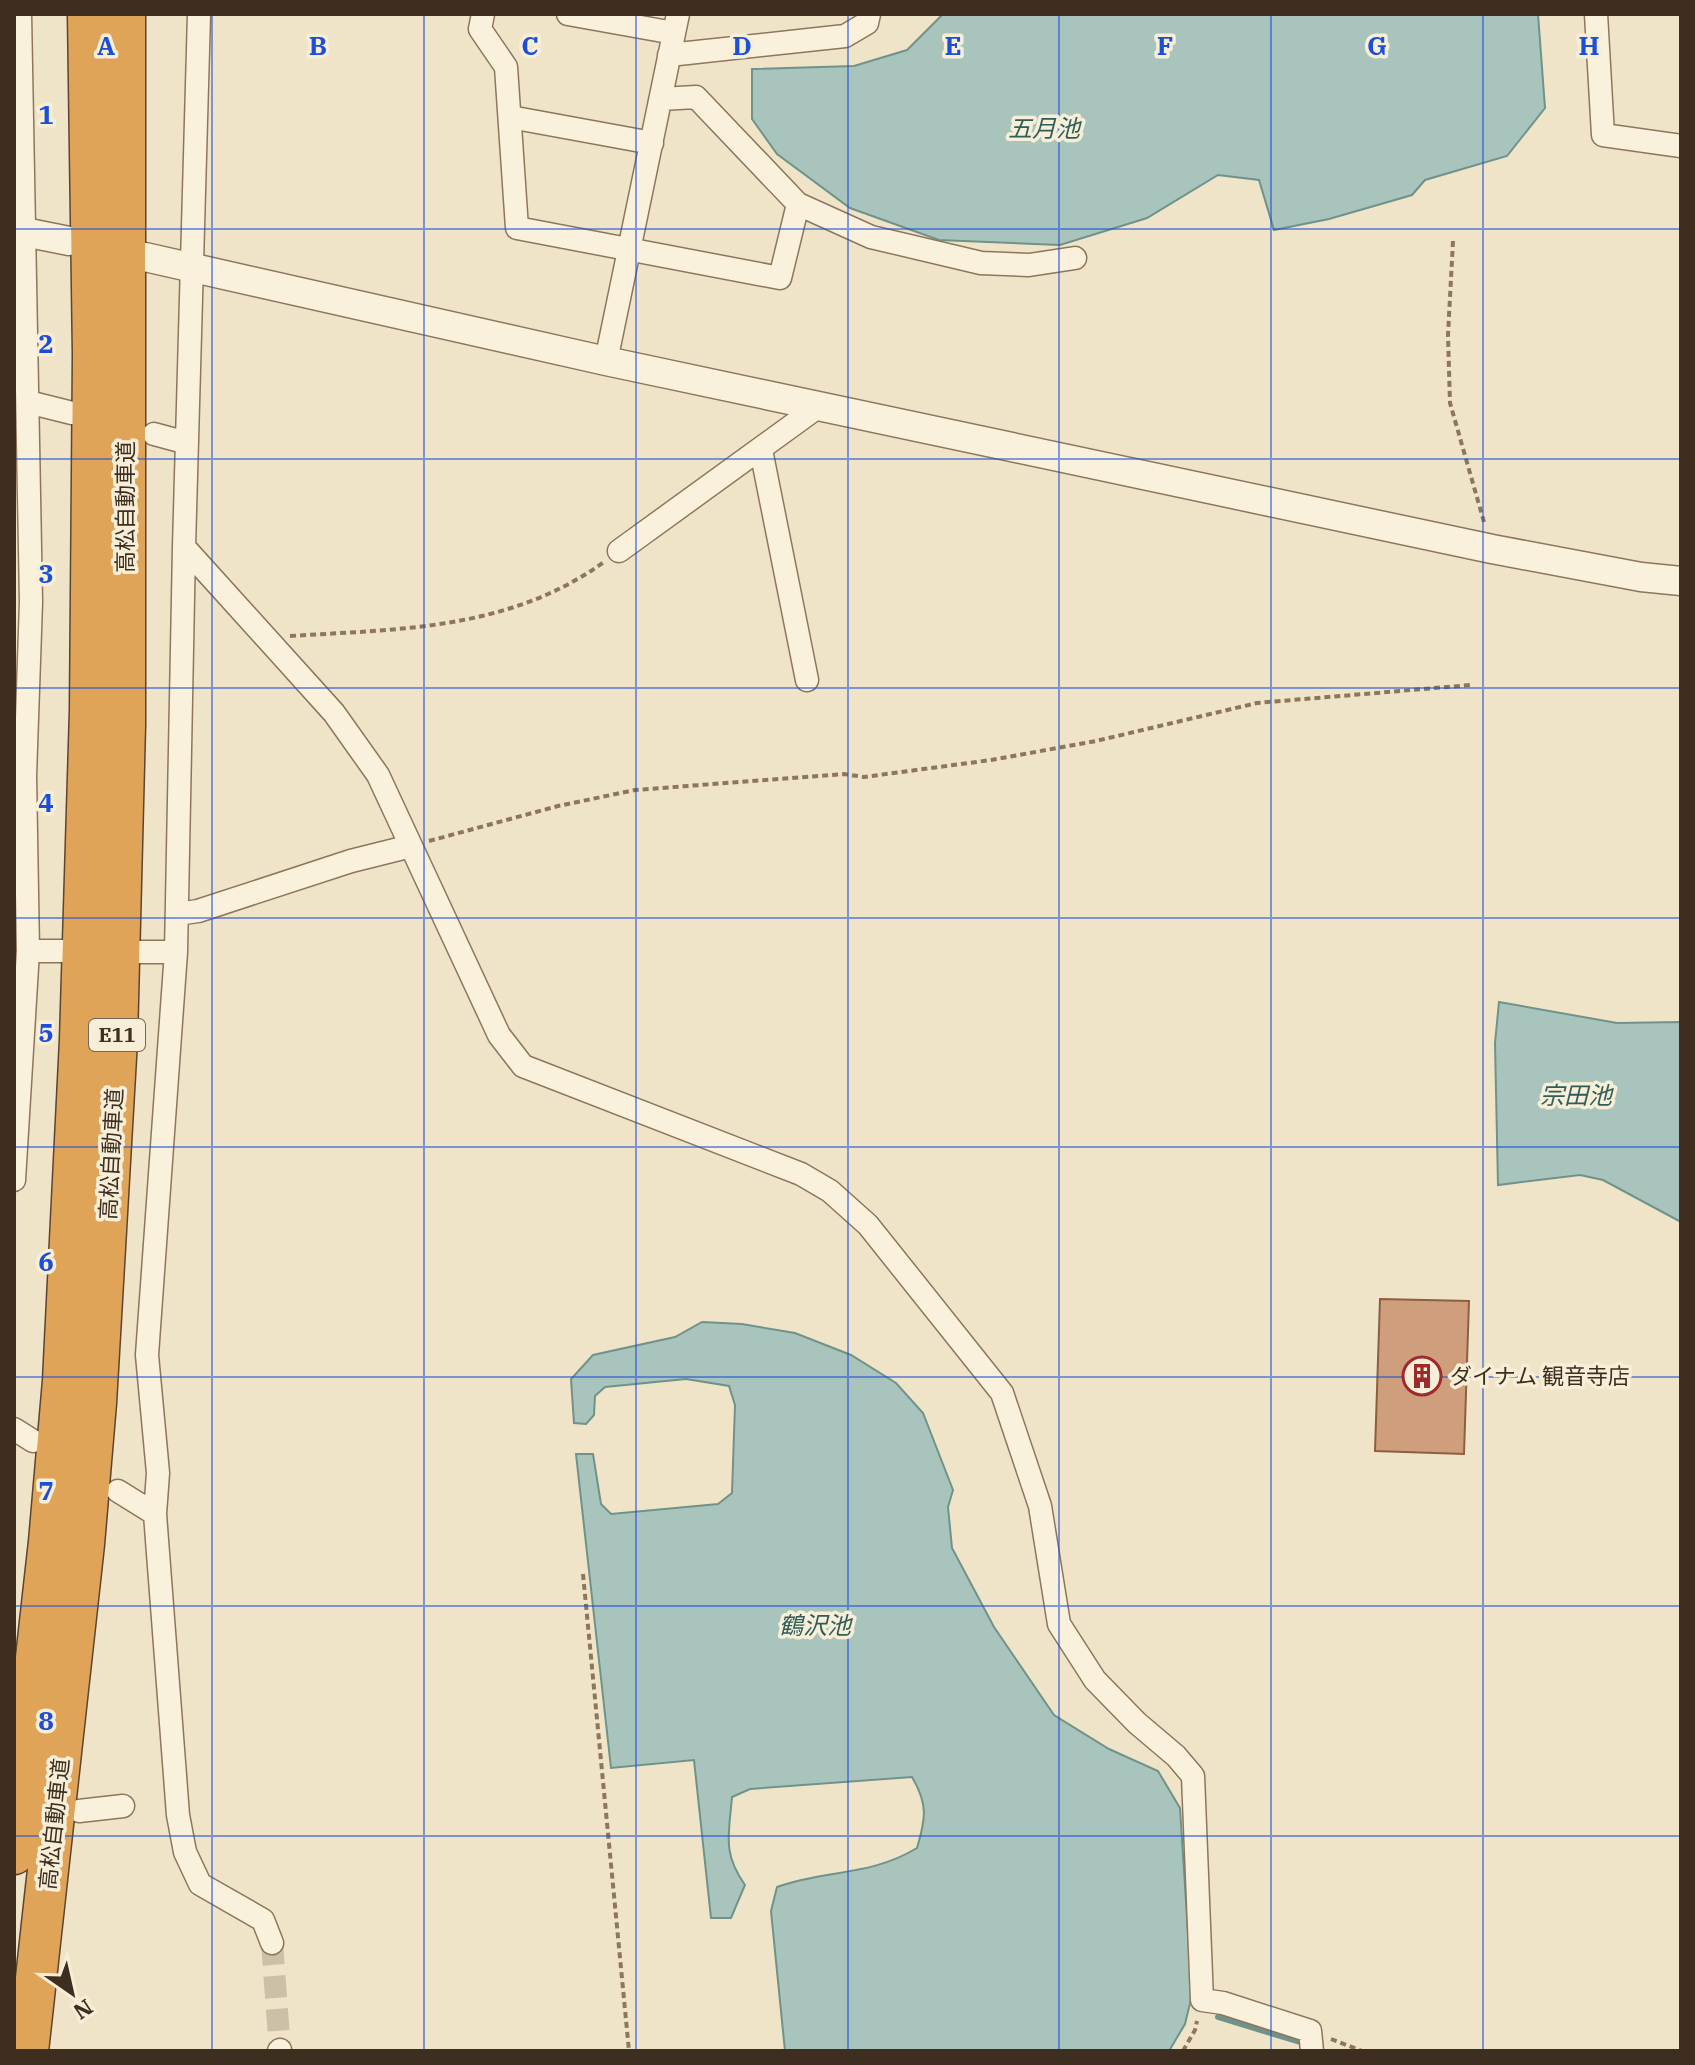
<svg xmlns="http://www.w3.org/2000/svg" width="1695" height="2065" font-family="'IBM Plex Serif','Noto Sans JP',serif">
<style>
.water{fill:#a9c4bc;stroke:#6f938a;stroke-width:2}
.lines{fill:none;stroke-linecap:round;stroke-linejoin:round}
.stream{stroke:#6f938a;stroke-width:6}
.building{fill:#cf9f7d;stroke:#8d5f41;stroke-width:2}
.minor-tunnel{stroke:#ccc0a6;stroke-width:22;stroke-dasharray:22 11;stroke-linecap:butt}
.minor-casing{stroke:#8d765c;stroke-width:25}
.tertiary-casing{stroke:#8d765c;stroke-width:31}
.motorway-casing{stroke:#5b4430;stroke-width:43}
.path{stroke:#8d765c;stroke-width:4;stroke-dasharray:6 4;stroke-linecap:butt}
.minor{stroke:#faf1dc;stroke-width:22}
.tertiary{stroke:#faf1dc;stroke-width:28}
.motorway{stroke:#e0a458;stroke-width:40}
.grid{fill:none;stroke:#1d4ed8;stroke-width:2;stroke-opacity:0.55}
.labels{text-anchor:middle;stroke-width:7;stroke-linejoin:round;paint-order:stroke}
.shield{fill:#f7eed8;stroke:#756857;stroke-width:2}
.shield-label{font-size:20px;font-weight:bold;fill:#3d2e20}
.street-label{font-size:22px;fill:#3d2e20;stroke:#f7eed8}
.poi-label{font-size:22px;fill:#3d2e20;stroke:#f7eed8;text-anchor:start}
.water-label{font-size:24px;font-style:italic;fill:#2f5d5a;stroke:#f7eed8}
.grid-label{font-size:26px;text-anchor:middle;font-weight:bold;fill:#1d4ed8;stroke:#f7eed8;stroke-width:7;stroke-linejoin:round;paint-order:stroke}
</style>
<rect width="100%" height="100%" fill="#f0e4c8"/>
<path class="water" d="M943,14H1538L1545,108L1507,156L1425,180L1412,195L1329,219L1274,230L1259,180L1218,175L1147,218L1060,245L939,240L850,208L777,154L752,119V69L854,66L907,50Z
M1499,1002L1617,1023L1681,1022V1222L1603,1180L1580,1175L1498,1185L1495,1043Z
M702,1322L742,1324L795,1333L851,1355L896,1383L923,1413L953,1490L948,1507L952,1548L994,1627L1054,1715L1109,1749L1158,1771L1180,1808L1192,1995L1185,2024L1169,2051H785L771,1911L777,1887C826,1869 869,1877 917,1848C926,1818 928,1804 912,1777L750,1789L732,1797C729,1834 722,1853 745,1885L731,1918H711L694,1760L611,1768L576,1454H593L601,1504L611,1514L718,1504L732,1493L735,1405L729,1386L686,1379L605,1387L595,1396L594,1415L586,1424L574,1423L571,1379L593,1355L675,1337Z"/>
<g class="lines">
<path class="stream" d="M1218,2017L1300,2042"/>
</g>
<path class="building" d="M1380,1299L1469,1301L1464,1454L1375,1451Z"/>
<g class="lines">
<path class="minor-tunnel" d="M272,1943L280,2050"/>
<g class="minor-casing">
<path id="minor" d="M199,14L184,547L176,952L147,1355L158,1473L155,1514L178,1815L185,1852L200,1884L263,1920L272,1943
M483,14L480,29L506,67L517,228L780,278L798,204
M568,14L674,33
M1596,14L1603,135L1681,146
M669,55L845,36L867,23L869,14
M661,99L696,97L798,204L871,237L981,263L1029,265L1075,258
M510,117L652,143
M606,361L678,14
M28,402L72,413
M154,434L187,443
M761,450L807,680
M184,547L334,713L378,775L499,1035L523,1066L801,1174L830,1191L868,1225L1002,1393L1040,1506L1059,1624L1095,1680L1137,1723L1176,1756L1193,1776L1202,2000L1223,2003L1310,2031L1312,2051
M619,551L819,406
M177,914L198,911L351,861L411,846
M28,951H62
M139,952H176
M14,1180L28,951L25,776L31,602L20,14
M14,1429L33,1441
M118,1491L155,1514
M79,1811L123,1806
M279,2051L280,2050"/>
</g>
<g class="tertiary-casing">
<path id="tertiary" d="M14,230L69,241
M145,257L606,361L1492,549L1641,577L1681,581"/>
</g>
<g class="motorway-casing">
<path id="motorway" d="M14,1854L49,1542L63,1381L80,1040L90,711L93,355L88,14
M28,2051L84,1544L96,1403L117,1040L125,725V14"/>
</g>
<path class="path" d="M1453,241L1448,335L1450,403L1484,522
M290,636C401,629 509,630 604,562
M429,841L558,806L635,790L844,774L864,777L991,760L1096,741L1257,703L1471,685
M583,1574L629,2051
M1331,2039L1362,2051
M1183,2051L1195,2030L1197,2021"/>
<use href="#minor" class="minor"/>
<use href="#tertiary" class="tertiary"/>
<use href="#motorway" class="motorway"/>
</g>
<path class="grid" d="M212,14V2051M424,14V2051M636,14V2051M848,14V2051M1059,14V2051M1271,14V2051M1483,14V2051M14,229H1681M14,459H1681M14,688H1681M14,918H1681M14,1147H1681M14,1377H1681M14,1606H1681M14,1836H1681"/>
<defs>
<g id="building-ring" transform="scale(2)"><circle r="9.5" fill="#f7eed8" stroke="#9e2a2b" stroke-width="1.5"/><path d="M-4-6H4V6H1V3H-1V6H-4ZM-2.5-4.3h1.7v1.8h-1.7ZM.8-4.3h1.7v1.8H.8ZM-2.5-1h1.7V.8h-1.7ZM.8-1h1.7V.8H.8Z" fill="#9e2a2b"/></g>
</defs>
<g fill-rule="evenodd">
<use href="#building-ring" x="1422" y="1376"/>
</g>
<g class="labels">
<rect class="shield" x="89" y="1019" width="56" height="32" rx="6"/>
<g class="shield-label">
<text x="117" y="1042">E11</text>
</g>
<g class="street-label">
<text transform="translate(125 507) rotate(-90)" y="8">高松自動車道</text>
<text transform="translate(111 1154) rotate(-87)" y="8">高松自動車道</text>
<text transform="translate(54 1824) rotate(-84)" y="8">高松自動車道</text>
</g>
<g class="poi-label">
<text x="1450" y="1384">ダイナム 観音寺店</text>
</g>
<g class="water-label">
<text x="1044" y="137">五月池</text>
<text x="1576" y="1104">宗田池</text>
<text x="815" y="1634">鶴沢池</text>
</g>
</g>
<g class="grid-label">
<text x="106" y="55">A</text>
<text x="318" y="55">B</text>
<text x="530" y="55">C</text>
<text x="742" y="55">D</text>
<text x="953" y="55">E</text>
<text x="1165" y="55">F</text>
<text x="1377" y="55">G</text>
<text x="1589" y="55">H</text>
<text x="46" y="124">1</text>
<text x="46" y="353">2</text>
<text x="46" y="583">3</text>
<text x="46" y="812">4</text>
<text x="46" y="1042">5</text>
<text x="46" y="1271">6</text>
<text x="46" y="1500">7</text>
<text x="46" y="1730">8</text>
</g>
<rect width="1695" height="2065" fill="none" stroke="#3d2e20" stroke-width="32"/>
<g transform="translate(72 1993) rotate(146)" stroke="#f7eed8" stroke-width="6" paint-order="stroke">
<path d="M0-6L14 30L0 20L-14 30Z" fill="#3d2e20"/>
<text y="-12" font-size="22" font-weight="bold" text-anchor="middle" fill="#3d2e20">N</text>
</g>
</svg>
